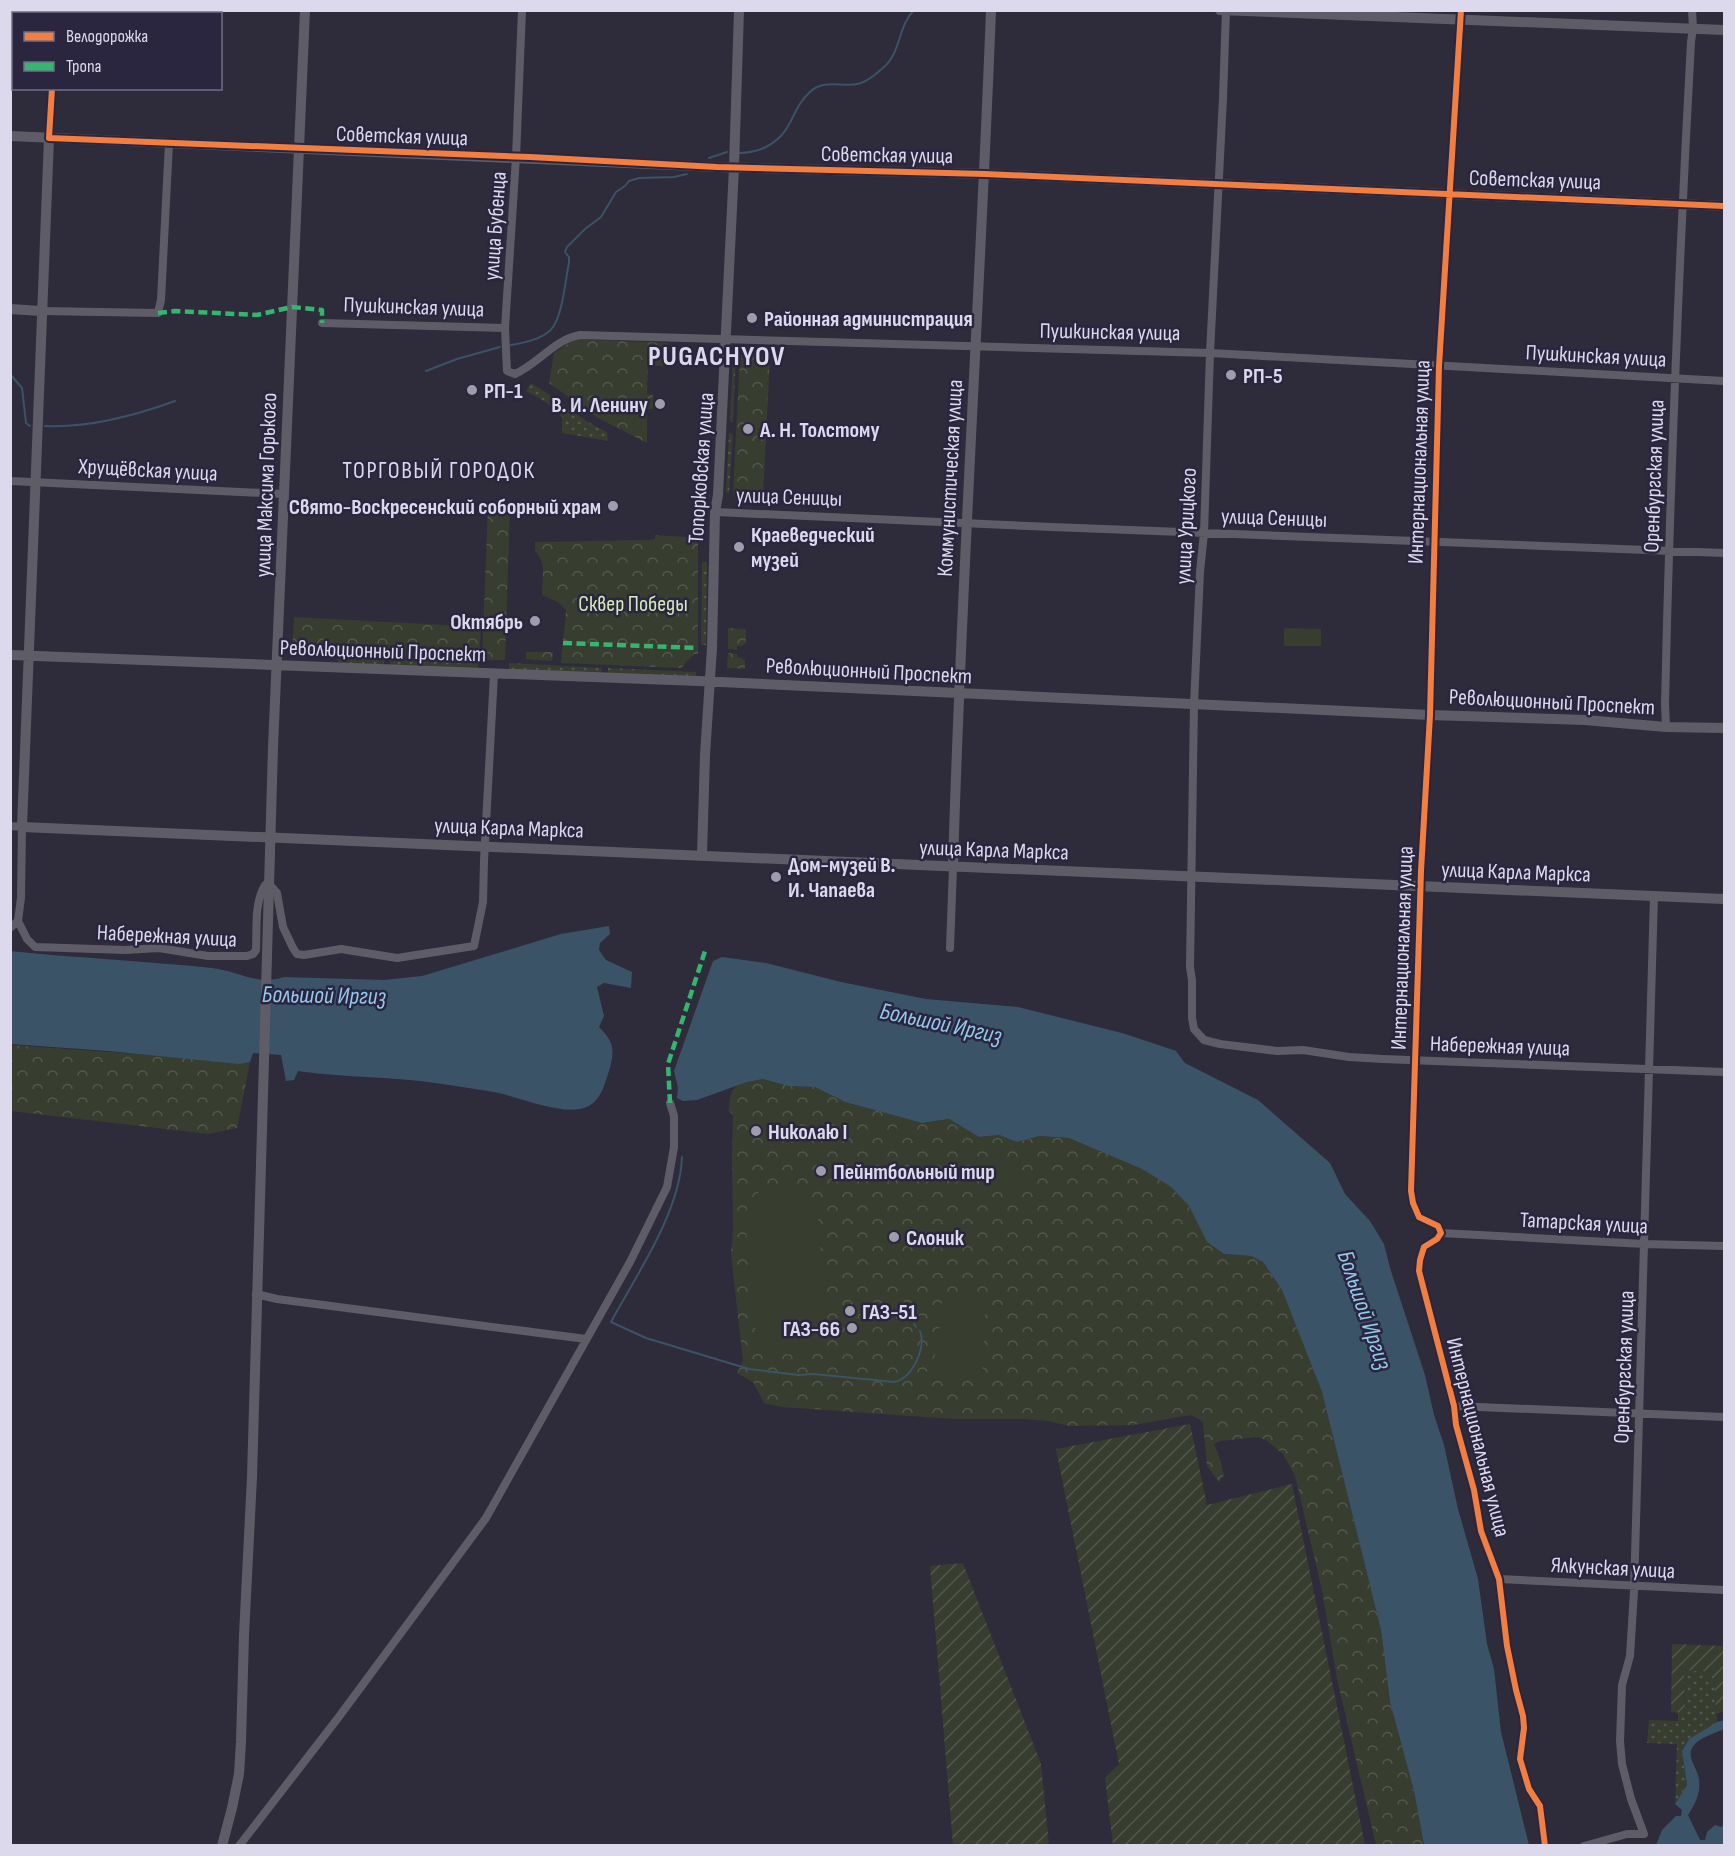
<svg xmlns="http://www.w3.org/2000/svg" width="1735" height="1856" font-family="'Sofia Sans Condensed',sans-serif">
<style>
.grass{fill:url(#grass-dots)}
.forest{fill:url(#forest-crowns)}
.garden{fill:url(#garden-furrows)}
.pitch{fill:#373d2f}
.water{fill:#3a5366}
.lines{fill:none;stroke-linecap:round;stroke-linejoin:round}
.stream{stroke:#3a5366;stroke-width:2}
.street{stroke:#5e5d67;stroke-width:8}
.secondary{stroke:#5e5d67;stroke-width:10}
.quiet{stroke:#33b770;stroke-width:4.5;stroke-dasharray:9 4.5;stroke-linecap:butt}
.cycleway-casing{stroke:#2a2640;stroke-width:10}
.cycleway{stroke:#f27e40;stroke-width:6}
.poi-dot{fill:#9e9cad;stroke:#2a2640;stroke-width:2}
.labels{text-anchor:middle;stroke-width:5;stroke-linejoin:round;paint-order:stroke}
.street-label{font-size:22px;fill:#dbd9eb;stroke:#2a2640}
.poi-label{font-size:22px;font-weight:bold;fill:#dbd9eb;stroke:#2a2640;text-anchor:start}
.park-label{font-size:22px;fill:#d6ecb6;stroke:#2a2640}
.neighbourhood-label{font-size:24px;letter-spacing:1.5px;fill:#dbd9eb;stroke:#2a2640}
.water-label{font-size:24px;font-style:italic;fill:#92c9ec;stroke:#2a2640}
.district-label{font-size:28px;font-weight:bold;letter-spacing:1.5px;fill:#dbd9eb;stroke:#2a2640}
</style>
<defs>
<pattern id="grass-dots" width="8" height="8" patternUnits="userSpaceOnUse" patternTransform="scale(1.5)"><rect width="8" height="8" fill="#373d2f"/><path d="M2 2h.1M6 6h.1" fill="none" stroke="#53584d" stroke-width="1.8" stroke-linecap="round"/></pattern>
<pattern id="forest-crowns" width="20" height="18" patternUnits="userSpaceOnUse" patternTransform="scale(1.5)"><rect width="20" height="18" fill="#373d2f"/><path d="M2 6a3 3 0 1 1 6 0M12 15a3 3 0 1 1 6 0" fill="none" stroke="#53584d"/></pattern>
<pattern id="garden-furrows" width="10" height="10" patternUnits="userSpaceOnUse" patternTransform="scale(1.5)"><rect width="10" height="10" fill="#373d2f"/><path d="M-1 1l2-2M0 10L10 0M9 11l2-2" fill="none" stroke="#53584d"/></pattern>
</defs>
<rect width="100%" height="100%" fill="#2e2c3a"/>
<path class="grass" d="M733,355H736L733,422H730Z
M531,383C557,398 579,419 607,432L608,441L562,433V417L552,406L526,391Z
M729,433L733,434L729,493L726,492Z
M702,562H707L706,645H701Z
M337,657L384,659V665L342,663L337,661Z
M390,659L478,663V669L390,665Z
M509,663L602,668L601,673L509,670Z
M608,668L696,672V677L608,674Z
M1684,1670L1714,1672L1717,1722L1689,1739L1682,1751L1687,1785L1675,1804L1677,1744L1647,1743L1649,1720L1678,1721V1712H1685Z"/>
<path class="forest" d="M575,339L668,343V366H648L647,394L653,395V409H647V443L598,418L549,383L554,353Z
M740,355L770,357L763,495L733,494Z
M488,507L510,508L505,660H482Z
M655,535L698,538V654H694L681,668L561,663C562,645 565,628 566,610L558,602L542,595C542,581 547,561 535,551V542L649,540L655,539Z
M294,617L481,627L479,660L292,652Z
M728,628L746,629V643L742,646H737V650L728,649Z
M526,652H553L552,661L526,659Z
M728,653L737,654V657L741,658L745,661V669L727,668Z
M10,1045L250,1062L237,1128L208,1134L11,1111Z
M763,1079L788,1086L815,1087L845,1102L922,1123L949,1119L979,1137L999,1135L1017,1142L1039,1136L1069,1138L1142,1169L1171,1187L1189,1206L1207,1242L1224,1254L1251,1256L1263,1262L1282,1290L1322,1392L1381,1630L1390,1702L1414,1791L1424,1845H1376L1337,1679L1322,1590L1295,1476L1283,1454L1266,1440L1258,1437L1220,1441L1214,1444L1220,1459L1224,1475L1219,1482L1207,1466L1203,1423L1199,1419L1190,1415L1134,1425L1070,1426L1047,1421L1023,1419H953L782,1407L764,1403L753,1382L737,1373L743,1361L731,1254L733,1228L732,1155L733,1115L729,1111C730,1082 738,1083 763,1079Z"/>
<path class="garden" d="M1190,1424L1207,1505L1292,1484L1365,1845H1113L1105,1778L1119,1764L1056,1449Z
M963,1563L1041,1764L1049,1845H953L930,1566Z
M1672,1644L1724,1646V1711L1716,1714L1714,1672L1684,1670L1685,1713L1671,1712Z"/>
<path class="pitch" d="M1284,628L1321,629V646H1284Z
M898,1124L914,1129L911,1138L895,1133Z
M987,1162L1021,1166L1018,1188L984,1184Z
M819,1164L826,1166L821,1186L814,1184Z
M776,1184C802,1187 811,1194 818,1219L827,1317C826,1321 826,1327 825,1331C815,1355 782,1362 764,1344C758,1338 756,1330 754,1322L746,1226C746,1200 752,1193 776,1184Z
M957,1292L986,1295L982,1377L926,1373L939,1348L940,1305Z"/>
<path class="water" d="M609,926L610,934L600,943L599,950L606,960L632,972L631,988L604,983L597,987L604,1016L599,1027C613,1041 615,1048 610,1068C604,1085 601,1105 580,1109C559,1113 520,1098 499,1093C478,1089 456,1086 435,1083C389,1076 344,1078 298,1071L294,1080L286,1081L281,1055L253,1053L250,1062L239,1064L108,1051L11,1044L10,951C78,958 145,961 212,968C239,971 256,986 284,977L384,980L422,976L561,934Z
M722,957L766,963L841,982L926,999L1018,1007L1122,1033L1176,1051L1185,1063L1258,1100L1330,1163L1345,1194L1370,1221L1384,1244L1390,1268L1425,1375L1434,1415L1444,1445L1458,1509L1478,1579L1487,1644L1494,1669L1501,1732L1529,1845H1424L1414,1791L1390,1702L1381,1630L1322,1392L1282,1290L1263,1262L1251,1256L1224,1254L1207,1242L1189,1206L1171,1187L1142,1169L1069,1138L1039,1136L1017,1142L999,1135L979,1137L949,1119L922,1123L845,1102L815,1087L788,1086L763,1079L747,1082L697,1100L683,1101L677,1098L678,1088L674,1071L713,961Z
M1724,1720V1729C1716,1733 1701,1737 1695,1744C1684,1755 1697,1767 1699,1779C1701,1793 1695,1804 1688,1815L1700,1840H1705L1707,1832L1715,1825L1722,1827L1724,1821V1844L1720,1846L1656,1845L1662,1830L1676,1816H1681L1682,1810L1675,1804L1687,1785L1682,1751L1689,1739L1717,1722Z"/>
<g class="lines">
<path class="stream" d="M739,153C749,153 756,152 766,147C794,133 790,109 811,91C826,78 845,89 861,83C870,80 877,73 884,67C901,52 898,26 914,10
M709,158L727,152
M511,345C524,343 545,339 553,327C563,313 565,281 569,263V257L565,252L567,247L585,229L601,217L616,192L625,186L629,181L639,178L674,177L687,174
M426,371L457,359L500,347
M10,374L22,388L26,423L30,426
M45,426C89,428 134,416 175,401
M682,1157C680,1212 637,1274 611,1322L646,1338L749,1369L798,1375L814,1374L894,1382C913,1378 926,1348 920,1331
M914,1324L916,1327"/>
<path class="street" d="M522,10L516,157L505,328L507,371L515,374C538,364 555,339 580,335L1210,353L1724,381
M1226,10L1223,98L1210,353L1204,533L1200,572L1194,704L1190,967L1192,980V1018L1194,1029L1204,1040L1220,1044L1277,1051L1303,1050L1349,1057L1383,1059L1724,1072
M1461,10L1439,366L1430,715L1421,871L1411,1191L1413,1203L1419,1217L1438,1226L1441,1233L1437,1239L1424,1247L1420,1260L1419,1271L1454,1406L1456,1425L1474,1490L1481,1531L1499,1579L1507,1646L1516,1690L1523,1716L1524,1728L1520,1759L1529,1789L1540,1806L1545,1846
M55,14V10
M49,138L52,88
M41,311L158,313L161,300L169,143
M322,323L505,328
M10,481L284,494
M715,512L1052,527L1724,553
M1666,727L1665,704C1670,483 1679,262 1691,42L1693,28L1692,10
M10,826L22,827L21,898L18,921
M10,928L18,921L27,939L35,947L125,950L159,948L208,956H247L253,954L256,950C257,930 254,903 265,885L269,884L277,893L283,927L293,948L297,954L304,955L341,949L397,958L474,946L483,902L484,861L494,674
M950,948L953,867
M1441,1233L1644,1244L1724,1246
M256,1294L277,1299L586,1339
M1454,1406L1724,1417
M1499,1579L1724,1590
M239,1846L338,1718L486,1518L630,1262L667,1187L674,1147V1116L670,1103
M1584,1846L1627,1834H1644L1631,1799L1622,1764L1620,1741L1622,1685L1630,1656L1634,1591L1654,896"/>
<path class="secondary" d="M1220,10L1724,30
M10,136L717,167L985,174L1724,206
M49,138L22,827L1724,899
M10,309L41,311
M10,655L698,681L1430,715L1585,720L1666,727L1724,728
M702,855L705,755L712,648L715,512L718,495L734,167L739,10
M953,867C961,582 980,296 991,10
M222,1846L232,1808L239,1774L241,1742L244,1635L252,1477L273,747L305,10"/>
<path class="quiet" d="M158,313L175,311L257,315L292,307L322,310V323
M563,643L698,648
M670,1103L668,1064L705,951"/>
<g class="cycleway-casing">
<path id="cycleway" d="M1461,10L1439,366L1430,715L1421,871L1411,1191L1413,1203L1419,1217L1438,1226L1441,1233L1437,1239L1424,1247L1420,1260L1419,1271L1454,1406L1456,1425L1474,1490L1481,1531L1499,1579L1507,1646L1516,1690L1523,1716L1524,1728L1520,1759L1529,1789L1540,1806L1545,1846
M52,88L49,138L530,157L717,167L985,174L1724,206"/>
</g>
<use href="#cycleway" class="cycleway"/>
</g>
<g class="poi-dot">
<circle cx="752" cy="318" r="6"/>
<circle cx="1231" cy="375" r="6"/>
<circle cx="472" cy="390" r="6"/>
<circle cx="660" cy="404" r="6"/>
<circle cx="748" cy="429" r="6"/>
<circle cx="613" cy="506" r="6"/>
<circle cx="739" cy="547" r="6"/>
<circle cx="535" cy="621" r="6"/>
<circle cx="776" cy="877" r="6"/>
<circle cx="756" cy="1131" r="6"/>
<circle cx="821" cy="1171" r="6"/>
<circle cx="894" cy="1237" r="6"/>
<circle cx="850" cy="1311" r="6"/>
<circle cx="852" cy="1328" r="6"/>
</g>
<g class="labels">
<g class="street-label">
<text transform="translate(402 135) rotate(2)" y="8">Советская улица</text>
<text transform="translate(887 154) rotate(1)" y="8">Советская улица</text>
<text transform="translate(1535 179) rotate(2)" y="8">Советская улица</text>
<text transform="translate(494 226) rotate(-86)" y="8">улица Бубенца</text>
<text transform="translate(414 306) rotate(2)" y="8">Пушкинская улица</text>
<text transform="translate(1110 331) rotate(1)" y="8">Пушкинская улица</text>
<text transform="translate(1596 355) rotate(3)" y="8">Пушкинская улица</text>
<text transform="translate(1418 462) rotate(-88)" y="8">Интернациональная улица</text>
<text transform="translate(700 468) rotate(-86)" y="8">Топорковская улица</text>
<text transform="translate(148 469) rotate(3)" y="8">Хрущёвская улица</text>
<text transform="translate(1653 476) rotate(-88)" y="8">Оренбургская улица</text>
<text transform="translate(949 478) rotate(-87)" y="8">Коммунистическая улица</text>
<text transform="translate(265 485) rotate(-88)" y="8">улица Максима Горького</text>
<text transform="translate(789 496) rotate(2)" y="8">улица Сеницы</text>
<text transform="translate(1274 517) rotate(2)" y="8">улица Сеницы</text>
<text transform="translate(1185 526) rotate(-87)" y="8">улица Урицкого</text>
<text transform="translate(383 650) rotate(2)" y="8">Революционный Проспект</text>
<text transform="translate(869 670) rotate(3)" y="8">Революционный Проспект</text>
<text transform="translate(1552 701) rotate(3)" y="8">Революционный Проспект</text>
<text transform="translate(509 827) rotate(2)" y="8">улица Карла Маркса</text>
<text transform="translate(994 849) rotate(2)" y="8">улица Карла Маркса</text>
<text transform="translate(1516 871) rotate(2)" y="8">улица Карла Маркса</text>
<text transform="translate(167 935) rotate(3)" y="8">Набережная улица</text>
<text transform="translate(1401 948) rotate(-88)" y="8">Интернациональная улица</text>
<text transform="translate(1500 1045) rotate(2)" y="8">Набережная улица</text>
<text transform="translate(1584 1222) rotate(3)" y="8">Татарская улица</text>
<text transform="translate(1623 1367) rotate(-88)" y="8">Оренбургская улица</text>
<text transform="translate(1479 1437) rotate(76)" y="8">Интернациональная улица</text>
<text transform="translate(1613 1567) rotate(3)" y="8">Ялкунская улица</text>
</g>
<g class="poi-label">
<text x="764" y="326">Районная администрация</text>
<text x="1243" y="383">РП-5</text>
<text x="484" y="398">РП-1</text>
<text x="648" y="412" text-anchor="end">В. И. Ленину</text>
<text x="760" y="437">А. Н. Толстому</text>
<text x="601" y="514" text-anchor="end">Свято-Воскресенский соборный храм</text>
<text x="751" y="542">Краеведческий<tspan x="751" dy="25">музей</tspan></text>
<text x="523" y="629" text-anchor="end">Октябрь</text>
<text x="788" y="872">Дом-музей В.<tspan x="788" dy="25">И. Чапаева</tspan></text>
<text x="768" y="1139">Николаю I</text>
<text x="833" y="1179">Пейнтбольный тир</text>
<text x="906" y="1245">Слоник</text>
<text x="862" y="1319">ГАЗ-51</text>
<text x="840" y="1336" text-anchor="end">ГАЗ-66</text>
</g>
<g class="park-label">
<text x="633" y="611">Сквер Победы</text>
</g>
<g class="neighbourhood-label">
<text x="439" y="478">ТОРГОВЫЙ ГОРОДОК</text>
</g>
<g class="water-label">
<text transform="translate(324 995) rotate(1)" y="8">Большой Иргиз</text>
<text transform="translate(941 1023) rotate(12)" y="8">Большой Иргиз</text>
<text transform="translate(1365 1310) rotate(71)" y="8">Большой Иргиз</text>
</g>
<g class="district-label">
<text x="717" y="365">PUGACHYOV</text>
</g>
</g>
<rect width="1735" height="1856" fill="none" stroke="#dbd9eb" stroke-width="24"/>
<rect x="12" y="12" width="210" height="78" fill="#2a2640" stroke="#716e84" stroke-width="1.5"/>
<rect x="24" y="32" width="30" height="9" fill="#f27e40" stroke="#716e84" stroke-width="1.5"/>
<text x="66" y="42" font-size="18" fill="#dbd9eb">Велодорожка</text>
<rect x="24" y="62" width="30" height="9" fill="#33b770" stroke="#716e84" stroke-width="1.5"/>
<text x="66" y="72" font-size="18" fill="#dbd9eb">Тропа</text>
</svg>
